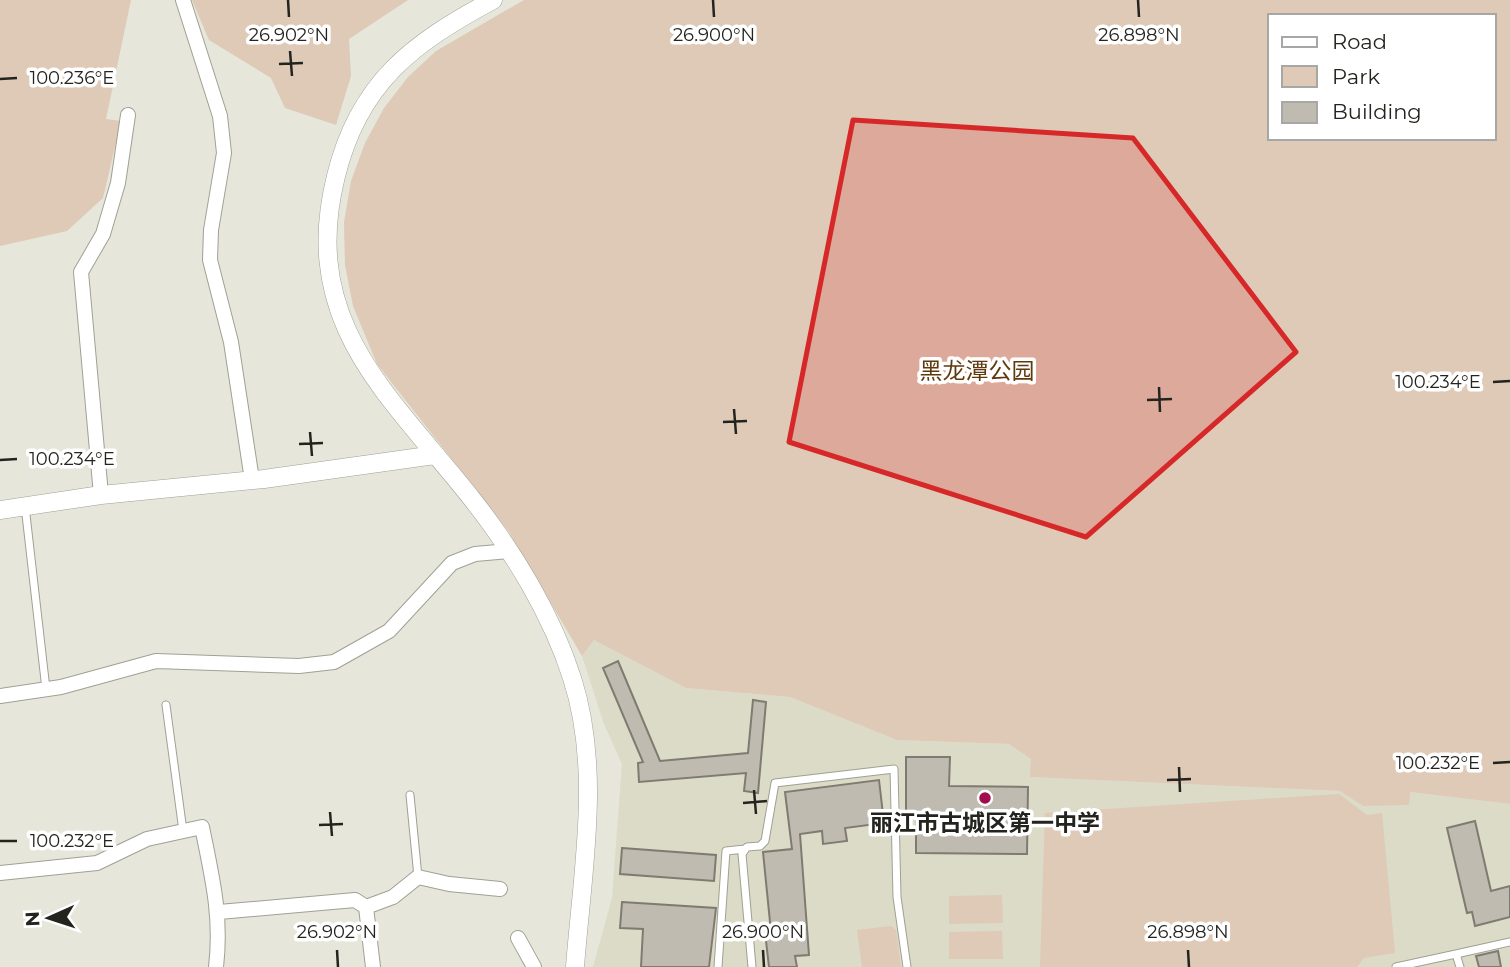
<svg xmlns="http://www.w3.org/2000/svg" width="1510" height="967" font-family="Montserrat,'Noto Sans SC',sans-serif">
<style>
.built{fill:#dbdbc7}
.green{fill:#decab7;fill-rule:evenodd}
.building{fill:#c0bbb0;stroke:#7f7b70;stroke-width:2}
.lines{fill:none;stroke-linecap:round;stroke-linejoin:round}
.service-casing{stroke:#a0a095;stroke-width:9}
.minor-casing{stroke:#a0a095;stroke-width:16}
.tertiary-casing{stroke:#a0a095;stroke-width:19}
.service{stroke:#fff;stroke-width:7}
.minor{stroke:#fff;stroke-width:14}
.tertiary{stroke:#fff;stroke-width:18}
.marked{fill:#d62828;fill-opacity:0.2;stroke:#d62828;stroke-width:5;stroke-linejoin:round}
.ticks{fill:none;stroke:#24241f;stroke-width:2.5}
.poi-dot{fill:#a20c4c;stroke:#fff;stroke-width:2.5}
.labels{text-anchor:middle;stroke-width:7;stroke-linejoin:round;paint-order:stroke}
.park-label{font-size:23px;fill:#5f3a0c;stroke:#fff}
.poi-label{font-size:23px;font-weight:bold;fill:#24241f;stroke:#fff}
.ticks-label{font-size:18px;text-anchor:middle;fill:#24241f;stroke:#fff;stroke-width:7;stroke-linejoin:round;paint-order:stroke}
</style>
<rect width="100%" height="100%" fill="#e6e6da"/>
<path class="built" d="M594,640L686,688L790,697L897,740L1009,744L1031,759V777L1340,791L1363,806L1409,804V792L1510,804V967H593L612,898L622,764L604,724L582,656Z"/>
<path class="green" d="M0,0H131L106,119L121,121L103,198L67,231L0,246Z
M192,0H408L349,39L351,76L336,125L285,108L271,78L209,40Z
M524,0H1510V804L1410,792L1409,805L1363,806L1340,791L1030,777L1031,759L1009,744L897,740L790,697L686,688L594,640L582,656L509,532L377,364L353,306L345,265L344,222L351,181L365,143L384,108L408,77L436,51ZM1270,16H1494V138H1270Z
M1339,794L1367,815L1382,813L1395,953L1364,958L1357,967H1040L1045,813Z
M1002,895L1003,923L949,924V896Z
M891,926L896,930L901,967H862L857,930Z
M1002,931L1003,959H949V932Z"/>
<path class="building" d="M618,661L660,761L748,753L753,700L766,702L758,793L744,791L746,773L639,782L638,763L643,762L603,668Z
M906,757H950L949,786L1028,787L1027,854L916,853V817H906Z
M879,780L884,823L845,828L847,841L823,844L822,831L800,834L809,955L795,956L797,967H769L765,932H771L763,852L792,849L785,792Z
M1475,821L1491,891L1510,886V917L1475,926L1472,912L1467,913L1447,828Z
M622,848L716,855L714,881L620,874Z
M622,902L716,908L709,967H641L643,929L620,928Z
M1498,951L1501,967H1479L1476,956Z"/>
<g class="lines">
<g class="service-casing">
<path id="service" d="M25,506L46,689
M166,705L183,831
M410,795L418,877
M1456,954L1510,942
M718,967L726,851L745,849
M752,967L742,854L747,847L760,846L765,841L775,783L894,769L897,897L907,967
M1396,967L1456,954L1460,967"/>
</g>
<g class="minor-casing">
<path id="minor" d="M183,0L220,116L224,153L211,230L210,260L231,342L252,480
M101,495L81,272L103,234L118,183L128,115
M0,696L61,687L156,661L299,666L334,662L389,631L452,563L475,554L509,551
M0,873L97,863L147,839L202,827C212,877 222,916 216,967
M366,907L373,967
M219,912L355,900L366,907L393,897L418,877L449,884L500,889
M518,938L534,967"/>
</g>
<g class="tertiary-casing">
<path id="tertiary" d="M493,0C413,43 359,82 336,176C299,324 390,395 472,499C513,551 552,615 572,678C602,770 582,873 575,967
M0,510L101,495L264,479L435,455"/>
</g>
<use href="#service" class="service"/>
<use href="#minor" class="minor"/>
<use href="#tertiary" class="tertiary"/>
</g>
<path class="marked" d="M853,120L1133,138L1296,352L1086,537L789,442Z"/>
<path class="ticks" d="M288,0L289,17M713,0L714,17M1138,0L1139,17M290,51L292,76M279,64L303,63M0,79L17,78M1493,382L1510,381M1159,387L1160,412M1147,400L1172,399M734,409L736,434M723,422L747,421M310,432L312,456M299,444L323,443M0,460L17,459M1493,763L1510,762M1179,767L1180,792M1167,780L1191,779M754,790L756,814M743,803L767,801M330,812L332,836M319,825L343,824M0,841H17M337,950L338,967M763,950L764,967M1188,950L1189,967"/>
<circle class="poi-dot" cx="985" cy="798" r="7"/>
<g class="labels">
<g class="park-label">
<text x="977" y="379">黑龙潭公园</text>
</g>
<g class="poi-label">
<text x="985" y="831">丽江市古城区第一中学</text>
</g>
</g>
<g class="ticks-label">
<text x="289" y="41">26.902°N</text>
<text x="714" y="41">26.900°N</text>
<text x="1139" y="41">26.898°N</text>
<text x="72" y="84">100.236°E</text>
<text x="1438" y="388">100.234°E</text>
<text x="72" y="465">100.234°E</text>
<text x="1438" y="769">100.232°E</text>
<text x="72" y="847">100.232°E</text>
<text x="337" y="938">26.902°N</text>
<text x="763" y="938">26.900°N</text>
<text x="1188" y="938">26.898°N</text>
</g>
<rect x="1268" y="14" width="228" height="126" fill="#ffffff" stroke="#a7a7a5" stroke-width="2"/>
<rect x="1282" y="37" width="35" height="10" fill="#ffffff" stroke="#a7a7a5" stroke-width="2"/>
<text x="1332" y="49" font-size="21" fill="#24241f">Road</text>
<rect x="1282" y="66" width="35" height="21" fill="#decab7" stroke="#a7a7a5" stroke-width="2"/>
<text x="1332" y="84" font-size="21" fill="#24241f">Park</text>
<rect x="1282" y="102" width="35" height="21" fill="#c0bbb0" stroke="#a7a7a5" stroke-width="2"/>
<text x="1332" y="119" font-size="21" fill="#24241f">Building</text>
<g transform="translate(49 918) rotate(267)" stroke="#ffffff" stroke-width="5" paint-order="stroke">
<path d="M0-5L12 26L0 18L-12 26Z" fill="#24241f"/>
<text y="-10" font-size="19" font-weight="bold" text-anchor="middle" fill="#24241f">N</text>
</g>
</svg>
